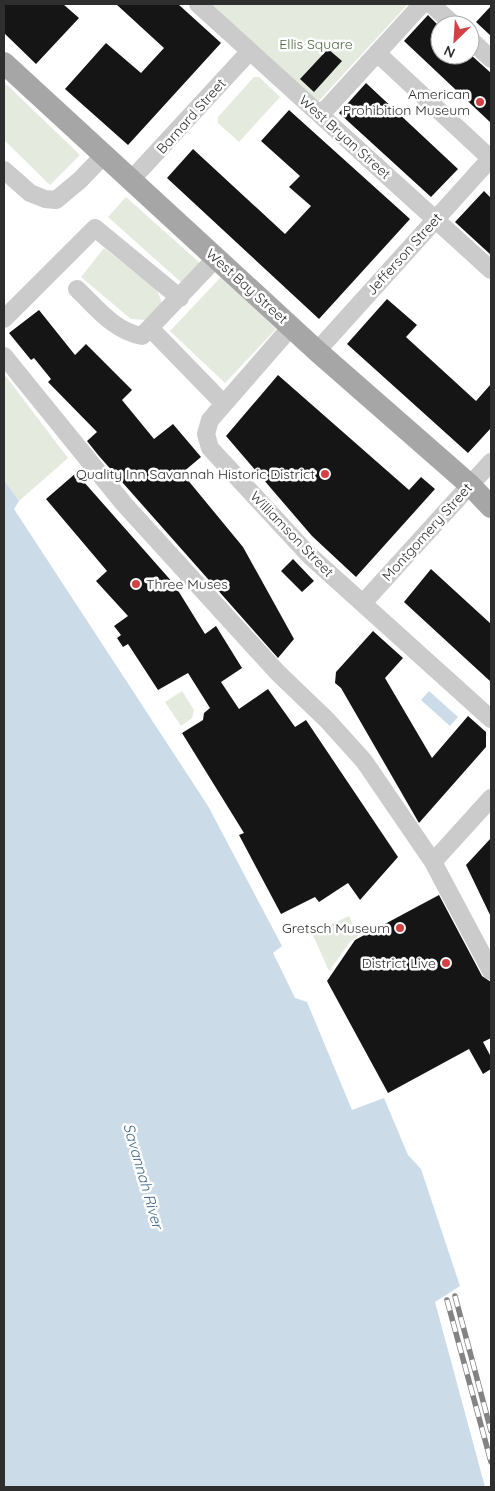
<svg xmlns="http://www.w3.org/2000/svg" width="495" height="1491" font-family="Quicksand,sans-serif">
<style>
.green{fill:#e4eadd}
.water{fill:#cbdbe8}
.building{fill:#151515}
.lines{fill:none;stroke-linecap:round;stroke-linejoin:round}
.minor{stroke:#cbcbcb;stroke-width:18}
.major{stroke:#a6a6a6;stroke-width:22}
.rail-casing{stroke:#838383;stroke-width:5.5}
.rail{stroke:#fff;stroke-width:4;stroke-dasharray:11;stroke-linecap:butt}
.poi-dot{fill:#d44144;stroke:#fff;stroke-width:2}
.labels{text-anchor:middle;stroke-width:5;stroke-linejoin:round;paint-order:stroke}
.park-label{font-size:14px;fill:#506640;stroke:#fff}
.poi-label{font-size:14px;fill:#2e2e2e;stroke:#fff;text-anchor:end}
.street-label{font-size:14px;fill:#2e2e2e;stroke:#fff}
.water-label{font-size:15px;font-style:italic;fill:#446a89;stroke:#fff}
</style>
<rect width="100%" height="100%" fill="#fff"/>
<path class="green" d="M210,4H408L318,102Z
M254,77H259L280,97L239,142L218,123V117Z
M4,82L80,155L50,185L4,140Z
M126,197L201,264L183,284L108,217Z
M104,248L157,290L162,303L146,320L131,319L81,277Z
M221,277L276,329L225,383L170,331Z
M4,374L68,458L19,501L4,480Z
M182,691L194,710L192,718L181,726L165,702Z
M349,916L358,936L350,942L329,971L312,933Z"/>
<path class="water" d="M4,480L19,501L14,509L208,806L282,946L273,953L295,998L307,1002L352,1110L384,1098L408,1155L421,1169L460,1286L435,1302L485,1487H4Z
M429,691L458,717L450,726L421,700Z"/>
<path class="building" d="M4,4H63L79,18L36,64L4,33Z
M116,4H178L221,43L128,145L65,89L106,43L141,73L164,48Z
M491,6V36L476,22Z
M428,15L440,27V55H471L491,73V123L404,41Z
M328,49L342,61L314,92L300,79Z
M366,83L458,169L431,197L339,113Z
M289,110L410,219L319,319L167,178L193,149L285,234L311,206L289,187L300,176L261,141Z
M484,191L491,198V255L455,222Z
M387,299L417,325L406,337L476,401L491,384V428L468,453L347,344Z
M39,310L75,355L86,344L132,390L122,400L154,439L173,424L201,457L182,473L243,547L294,639L278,658L99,456L87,441L97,432L48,382L51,379L34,358L31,360L9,333Z
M278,375L409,490L421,477L435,489L356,577L312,536L226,436Z
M76,473L174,584L205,634L216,626L242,668L221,682L239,709L268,689L295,727L306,720L398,857L360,900L348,883L319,902L315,897L281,914L239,835L244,833L182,733L203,720L204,713L210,708L188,673L158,690L128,644L123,647L117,638L121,635L114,626L128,616L96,581L107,571L46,499Z
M293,559L314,581L302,592L281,571Z
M431,569L491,624V682L404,602Z
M373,631L403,658L385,678L432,758L468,716L486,732V747L419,823L341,688L335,683L336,672Z
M491,838V917L466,865Z
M439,895L482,976L491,982V1038L483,1042L491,1057V1069L483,1074L469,1049L388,1093L327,981L355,940Z"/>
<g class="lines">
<path class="minor" d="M198,4L491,270
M431,4L454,25
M470,39L491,59
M377,53L491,159
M318,113L327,108L422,4
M4,170L30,193L45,199L56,200L80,180L105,154
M131,180L250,51
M77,289C97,308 114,331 142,336L216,258
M4,319L95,228L180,298
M291,327L210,420L206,434L210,448L309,555L491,719
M150,328L223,403
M317,351L491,158
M4,356L124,504L278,673L327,720L364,761L433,862L491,971
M363,603L491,462
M433,862L491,798"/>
<path class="major" d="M4,63L317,351L470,485L491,507"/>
<g class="rail-casing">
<path id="rail" d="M455,1296L491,1431
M447,1300L491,1462"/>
</g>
<use href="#rail" class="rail"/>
</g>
<g class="poi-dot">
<circle cx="480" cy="102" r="5"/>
<circle cx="325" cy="474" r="5"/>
<circle cx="136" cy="584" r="5"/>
<circle cx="400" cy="928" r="5"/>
<circle cx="446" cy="963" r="5"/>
</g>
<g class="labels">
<g class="park-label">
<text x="316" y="49">Ellis Square</text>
</g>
<g class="poi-label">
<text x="470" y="99">American<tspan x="470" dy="16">Prohibition Museum</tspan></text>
<text x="315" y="479">Quality Inn Savannah Historic District</text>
<text x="146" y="589" text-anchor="start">Three Muses</text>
<text x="390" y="933">Gretsch Museum</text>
<text x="436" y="968">District Live</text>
</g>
<g class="street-label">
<text transform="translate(191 116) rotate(-48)" y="5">Barnard Street</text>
<text transform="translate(345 137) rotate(42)" y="5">West Bryan Street</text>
<text transform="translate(404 254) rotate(-48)" y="5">Jefferson Street</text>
<text transform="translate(247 286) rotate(42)" y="5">West Bay Street</text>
<text transform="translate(427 532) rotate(-48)" y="5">Montgomery Street</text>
<text transform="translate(292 534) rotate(46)" y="5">Williamson Street</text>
</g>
<g class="water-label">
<text transform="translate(143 1176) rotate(74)" y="5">Savannah River</text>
</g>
</g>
<rect width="495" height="1491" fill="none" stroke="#2e2e2e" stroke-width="10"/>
<g transform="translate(455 40) rotate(205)"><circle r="24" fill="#ffffff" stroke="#ababab"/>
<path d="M0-4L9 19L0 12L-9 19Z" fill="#d44144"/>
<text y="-8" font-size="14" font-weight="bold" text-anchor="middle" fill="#2e2e2e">N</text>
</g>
</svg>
